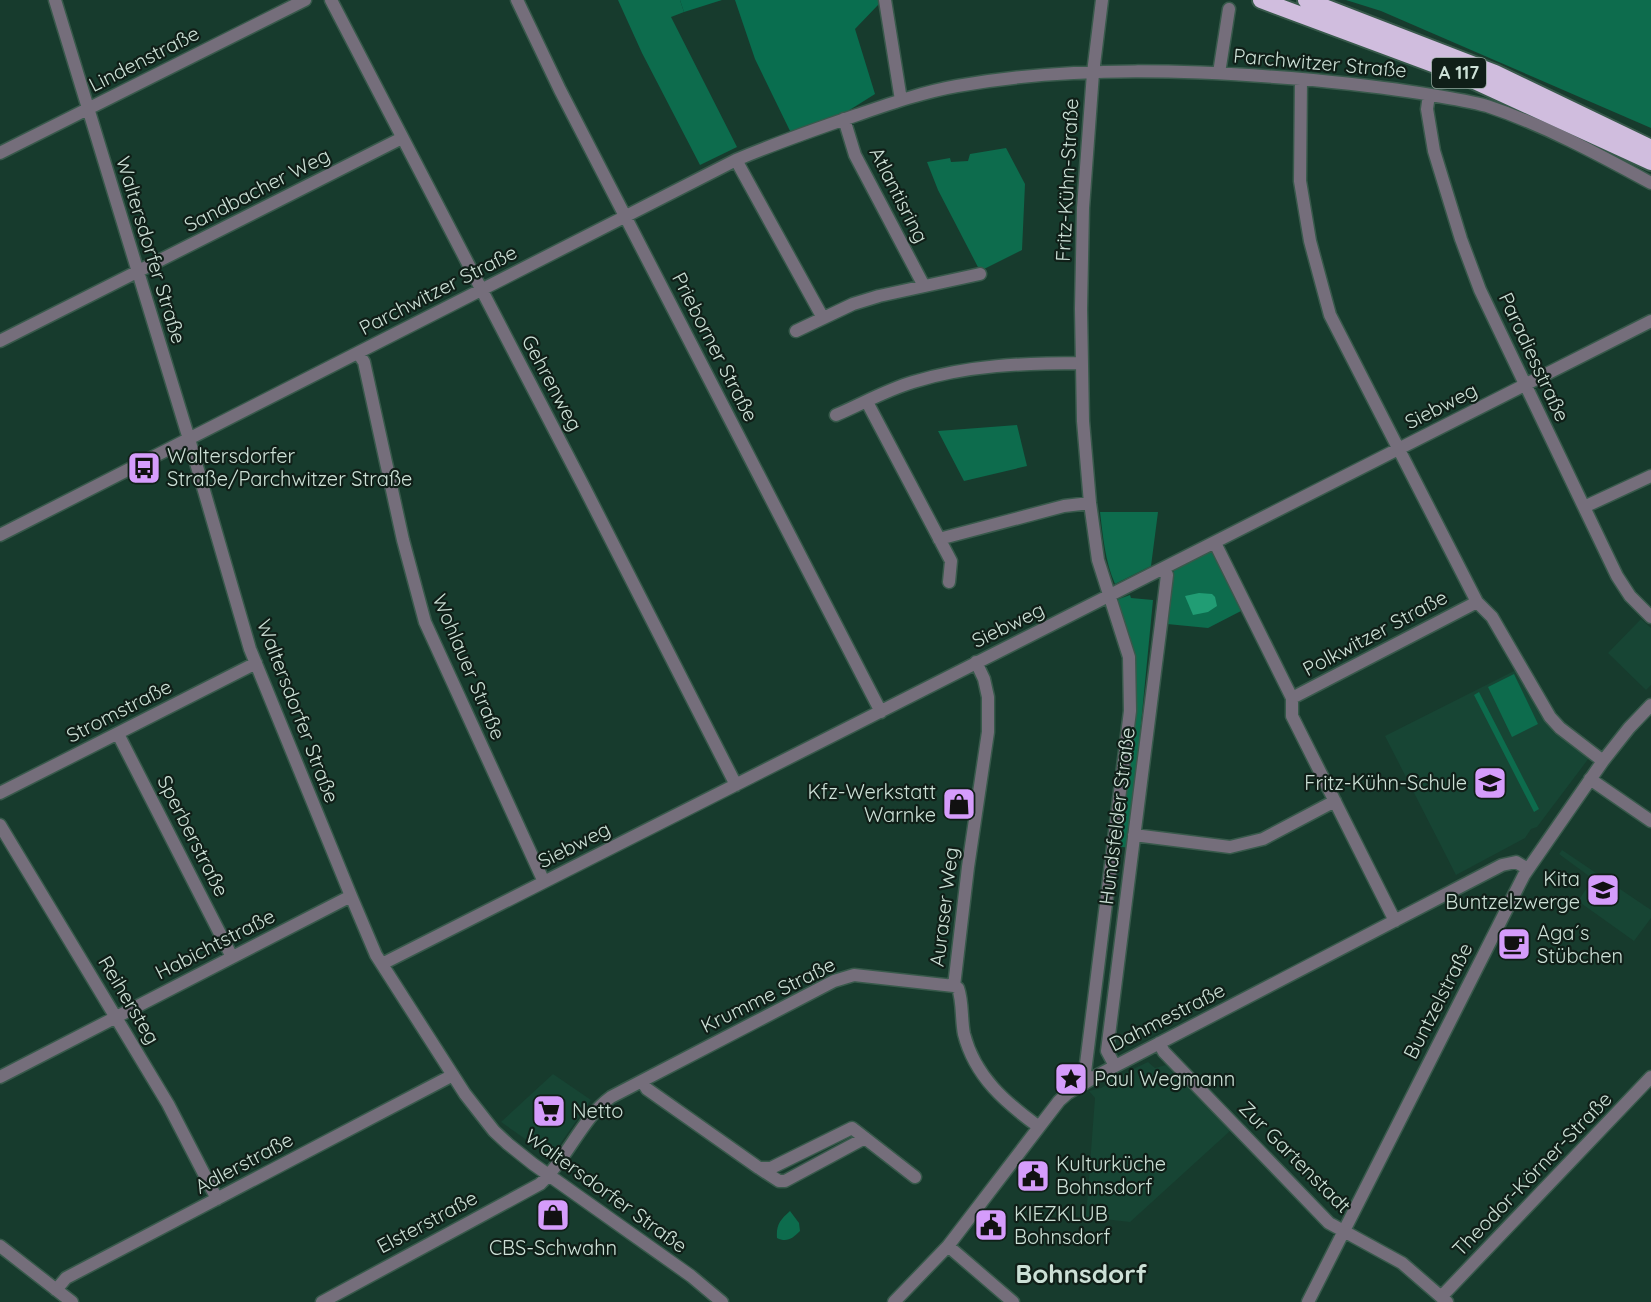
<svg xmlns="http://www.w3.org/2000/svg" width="1651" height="1302" font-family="Quicksand,sans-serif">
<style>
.built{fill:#174534}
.green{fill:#0d6c4d}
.forest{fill:#096e4f}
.water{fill:#219d74}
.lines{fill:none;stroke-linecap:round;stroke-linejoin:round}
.minor-casing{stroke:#38594b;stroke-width:15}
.highway-casing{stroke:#38594b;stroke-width:20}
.minor{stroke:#756e7b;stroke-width:12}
.highway{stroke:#d0bdde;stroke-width:16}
.labels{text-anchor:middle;stroke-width:4.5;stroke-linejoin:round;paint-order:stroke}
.shield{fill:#101f18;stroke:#94a69d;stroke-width:1.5}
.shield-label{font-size:18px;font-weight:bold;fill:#cce0d6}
.street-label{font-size:20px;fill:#cce0d6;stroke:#101f18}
.poi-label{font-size:20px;fill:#cce0d6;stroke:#101f18;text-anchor:start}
.district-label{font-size:26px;font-weight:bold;fill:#cce0d6;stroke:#101f18}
</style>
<rect width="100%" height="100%" fill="#173b2d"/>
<path class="built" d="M1641,619L1651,628V685L1646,690L1608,653Z
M1516,670L1540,712L1554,733L1589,758L1537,827L1531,829L1525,838L1456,875L1385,736Z
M1562,850L1651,910V918L1634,941L1578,901L1593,879L1559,854Z
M1148,1062L1155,1068L1166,1065L1230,1131L1130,1222L1086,1217L1095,1098L1089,1091L1101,1088L1108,1084V1081Z
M553,1074L591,1100L551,1157L501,1122Z"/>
<path class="green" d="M618,0H680L684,12L671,17L737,147L700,165L642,53Z
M1346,0H1651V128L1381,11Z
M1006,148L1025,184L1022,250L980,271L938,190L927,162L950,158L951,162L968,161L970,154Z
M1017,425L1027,466L964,481L938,431Z
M1100,512H1158L1151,566L1115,584C1105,561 1103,537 1100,512Z
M1212,551L1241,611L1208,628L1167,624L1174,570Z
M1130,595L1131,598L1153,600L1129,848L1117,846L1136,706L1131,659L1116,600Z
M1514,674L1538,724L1512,737L1488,687Z
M1479,692L1539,809L1534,812L1474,695Z
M790,1211L799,1223L800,1231C793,1238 787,1243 777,1238C776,1225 780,1220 790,1211Z"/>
<path class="forest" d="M680,0H722L684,12Z
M735,0H878V5L855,29L875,94L840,116L791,133L755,59Z"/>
<path class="water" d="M1199,593L1212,594L1215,597L1217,606L1208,612L1193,615L1185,596Z"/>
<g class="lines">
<g class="minor-casing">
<path id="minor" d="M55,0L189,439L250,649L351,896L376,955L465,1094L494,1131L508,1144L533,1164L691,1276L722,1302
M331,0L583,485L736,785
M517,0L560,90L881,712
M885,0L901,100
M1219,73L1229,9
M1301,79L1300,181L1310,241L1330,315L1477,602L1492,617L1550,717L1560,728L1603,761
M1429,95L1427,109L1434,151L1461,239L1480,290L1617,576L1630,596L1651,617
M844,119L855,155L924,286
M0,153L305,0
M736,160L823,318
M796,331L853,304L879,296L980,274
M0,341L402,138
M358,353L364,362L403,540L425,622L544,882
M867,402L951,561L949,582
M836,415C862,404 886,390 913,382C968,365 1024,363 1082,363
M1584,507L1651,476
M0,535L736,160C776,143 816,129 857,115C889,104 923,92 957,86C1074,65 1196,70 1313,80C1353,84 1392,88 1431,95C1450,98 1469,101 1487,106C1544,125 1598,154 1651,183
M939,539L1064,506L1090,503
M1215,543L1292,698V716L1395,921
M976,662L984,679L988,697V732L968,867L954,986L958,988C963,1002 961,1019 964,1034C975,1077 1006,1103 1039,1127
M1292,698L1477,602
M118,734L232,957
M1590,779L1651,821
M0,793L256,663
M0,825L168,1104L217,1199
M1134,835L1230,847L1263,839L1335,801
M382,964L1651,321
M1159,1043L1164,1052L1329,1223L1402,1263L1447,1302
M1115,1066L1107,1051L1161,624L1167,575L1164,569
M0,1077L351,896
M1090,1080L1085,1072L1130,711L1129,657L1098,560L1090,503L1083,421L1081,309L1083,208L1093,73L1102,0
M642,1081L647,1089L759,1168H771L852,1128L915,1177
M759,1168L779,1181H785L865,1138
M0,1246L72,1302
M948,1246L1013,1302
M56,1290L66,1278L453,1075
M1441,1297L1651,1077
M322,1302L540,1184C567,1159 582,1118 611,1097L834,981L854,975L954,986
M894,1302L948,1246L1059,1101L1068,1093L1098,1075L1502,865L1516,862L1528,869
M1308,1302L1524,875L1603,761L1629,728L1651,705"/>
</g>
<g class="highway-casing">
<path id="highway" d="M1261,0L1457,73L1651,162
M1306,0L1495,73L1651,148"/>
</g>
<use href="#minor" class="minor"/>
<use href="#highway" class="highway"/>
</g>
<defs>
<g id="bus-square" transform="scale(1.725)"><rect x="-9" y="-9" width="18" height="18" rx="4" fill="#d59cfb" stroke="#101f18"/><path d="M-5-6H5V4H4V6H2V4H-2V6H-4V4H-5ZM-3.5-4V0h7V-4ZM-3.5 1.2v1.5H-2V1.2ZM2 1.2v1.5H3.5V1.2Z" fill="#111"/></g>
<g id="school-square" transform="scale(1.725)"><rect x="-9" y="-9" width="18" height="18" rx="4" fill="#d59cfb" stroke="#101f18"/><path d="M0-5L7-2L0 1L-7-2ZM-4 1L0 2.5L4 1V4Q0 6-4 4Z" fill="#111"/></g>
<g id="shop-square" transform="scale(1.725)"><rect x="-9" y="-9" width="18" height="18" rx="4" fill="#d59cfb" stroke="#101f18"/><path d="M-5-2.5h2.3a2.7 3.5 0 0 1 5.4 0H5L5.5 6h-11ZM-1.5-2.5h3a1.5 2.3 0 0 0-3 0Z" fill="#111"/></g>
<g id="cafe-square" transform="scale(1.725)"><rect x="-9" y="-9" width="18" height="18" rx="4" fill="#d59cfb" stroke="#101f18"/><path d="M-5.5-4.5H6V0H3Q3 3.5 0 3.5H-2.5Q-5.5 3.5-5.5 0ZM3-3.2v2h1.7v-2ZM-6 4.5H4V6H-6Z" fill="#111"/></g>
<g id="sight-square" transform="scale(1.725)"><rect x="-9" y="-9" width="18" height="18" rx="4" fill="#d59cfb" stroke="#101f18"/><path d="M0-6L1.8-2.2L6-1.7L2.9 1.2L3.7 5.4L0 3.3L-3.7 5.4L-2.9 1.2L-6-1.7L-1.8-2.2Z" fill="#111"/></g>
<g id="supermarket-square" transform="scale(1.725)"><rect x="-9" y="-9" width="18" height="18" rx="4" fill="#d59cfb" stroke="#101f18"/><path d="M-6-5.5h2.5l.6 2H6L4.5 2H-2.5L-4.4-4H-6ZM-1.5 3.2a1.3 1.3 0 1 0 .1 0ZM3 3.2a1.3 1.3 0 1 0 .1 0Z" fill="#111"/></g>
<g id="civic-square" transform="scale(1.725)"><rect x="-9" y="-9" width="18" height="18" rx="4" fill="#d59cfb" stroke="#101f18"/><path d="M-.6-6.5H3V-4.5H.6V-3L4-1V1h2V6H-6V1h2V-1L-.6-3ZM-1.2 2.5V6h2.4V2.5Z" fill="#111"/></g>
</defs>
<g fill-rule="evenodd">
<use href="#bus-square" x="144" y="468"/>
<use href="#school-square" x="1490" y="783"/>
<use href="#shop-square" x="959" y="804"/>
<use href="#school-square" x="1603" y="890"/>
<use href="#cafe-square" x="1514" y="944"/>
<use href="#sight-square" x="1071" y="1079"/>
<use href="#supermarket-square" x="549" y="1111"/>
<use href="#civic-square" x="1033" y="1176"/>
<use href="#shop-square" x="553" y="1215"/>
<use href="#civic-square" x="991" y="1225"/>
</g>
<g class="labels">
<rect class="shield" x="1432" y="58" width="54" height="30" rx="4.5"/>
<g class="shield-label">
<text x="1459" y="79">A 117</text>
</g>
<g class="street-label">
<text transform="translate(144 59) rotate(-27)" y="7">Lindenstraße</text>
<text transform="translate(1320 63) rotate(5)" y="7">Parchwitzer Straße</text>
<text transform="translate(1067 180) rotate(-87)" y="7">Fritz-Kühn-Straße</text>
<text transform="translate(257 190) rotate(-27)" y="7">Sandbacher Weg</text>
<text transform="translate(899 195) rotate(63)" y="7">Atlantisring</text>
<text transform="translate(151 250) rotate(73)" y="7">Waltersdorfer Straße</text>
<text transform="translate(438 290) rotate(-27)" y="7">Parchwitzer Straße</text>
<text transform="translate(715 347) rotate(63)" y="7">Prieborner Straße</text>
<text transform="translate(1534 357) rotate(65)" y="7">Paradiesstraße</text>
<text transform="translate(552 383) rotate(62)" y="7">Gehrenweg</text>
<text transform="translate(1441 406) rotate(-27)" y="7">Siebweg</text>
<text transform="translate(1008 625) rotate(-26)" y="7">Siebweg</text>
<text transform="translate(1375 633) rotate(-28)" y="7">Polkwitzer Straße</text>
<text transform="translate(469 667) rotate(67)" y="7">Wohlauer Straße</text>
<text transform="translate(119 711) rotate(-27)" y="7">Stromstraße</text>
<text transform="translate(298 711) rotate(69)" y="7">Waltersdorfer Straße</text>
<text transform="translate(1117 816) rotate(-83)" y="7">Hundsfelder Straße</text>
<text transform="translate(193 836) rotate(63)" y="7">Sperberstraße</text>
<text transform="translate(574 845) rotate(-27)" y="7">Siebweg</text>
<text transform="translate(944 907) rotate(-83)" y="7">Auraser Weg</text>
<text transform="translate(215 944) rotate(-27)" y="7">Habichtstraße</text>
<text transform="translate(768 995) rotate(-26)" y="7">Krumme Straße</text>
<text transform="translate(129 1000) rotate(59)" y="7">Reihersteg</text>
<text transform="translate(1438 1001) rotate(-63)" y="7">Buntzelstraße</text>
<text transform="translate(1167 1017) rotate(-27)" y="7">Dahmestraße</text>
<text transform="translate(1295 1157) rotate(45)" y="7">Zur Gartenstadt</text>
<text transform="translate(244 1163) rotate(-28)" y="7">Adlerstraße</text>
<text transform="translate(1532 1174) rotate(-46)" y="7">Theodor-Körner-Straße</text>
<text transform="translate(606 1191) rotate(36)" y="7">Waltersdorfer Straße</text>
<text transform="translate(427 1222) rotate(-28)" y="7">Elsterstraße</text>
</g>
<g class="poi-label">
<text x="167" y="463">Waltersdorfer<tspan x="167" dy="23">Straße/Parchwitzer Straße</tspan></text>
<text x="1467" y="790" text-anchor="end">Fritz-Kühn-Schule</text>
<text x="936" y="799" text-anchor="end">Kfz-Werkstatt<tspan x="936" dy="23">Warnke</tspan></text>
<text x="1580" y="886" text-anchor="end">Kita<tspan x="1580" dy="23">Buntzelzwerge</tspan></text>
<text x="1537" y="940">Aga´s<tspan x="1537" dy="23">Stübchen</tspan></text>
<text x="1094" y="1086">Paul Wegmann</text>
<text x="572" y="1118">Netto</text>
<text x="1056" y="1171">Kulturküche<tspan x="1056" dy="23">Bohnsdorf</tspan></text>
<text x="1014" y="1221">KIEZKLUB<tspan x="1014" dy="23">Bohnsdorf</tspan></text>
<text x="553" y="1255" text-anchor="middle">CBS-Schwahn</text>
</g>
<g class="district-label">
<text x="1081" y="1283">Bohnsdorf</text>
</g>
</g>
</svg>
